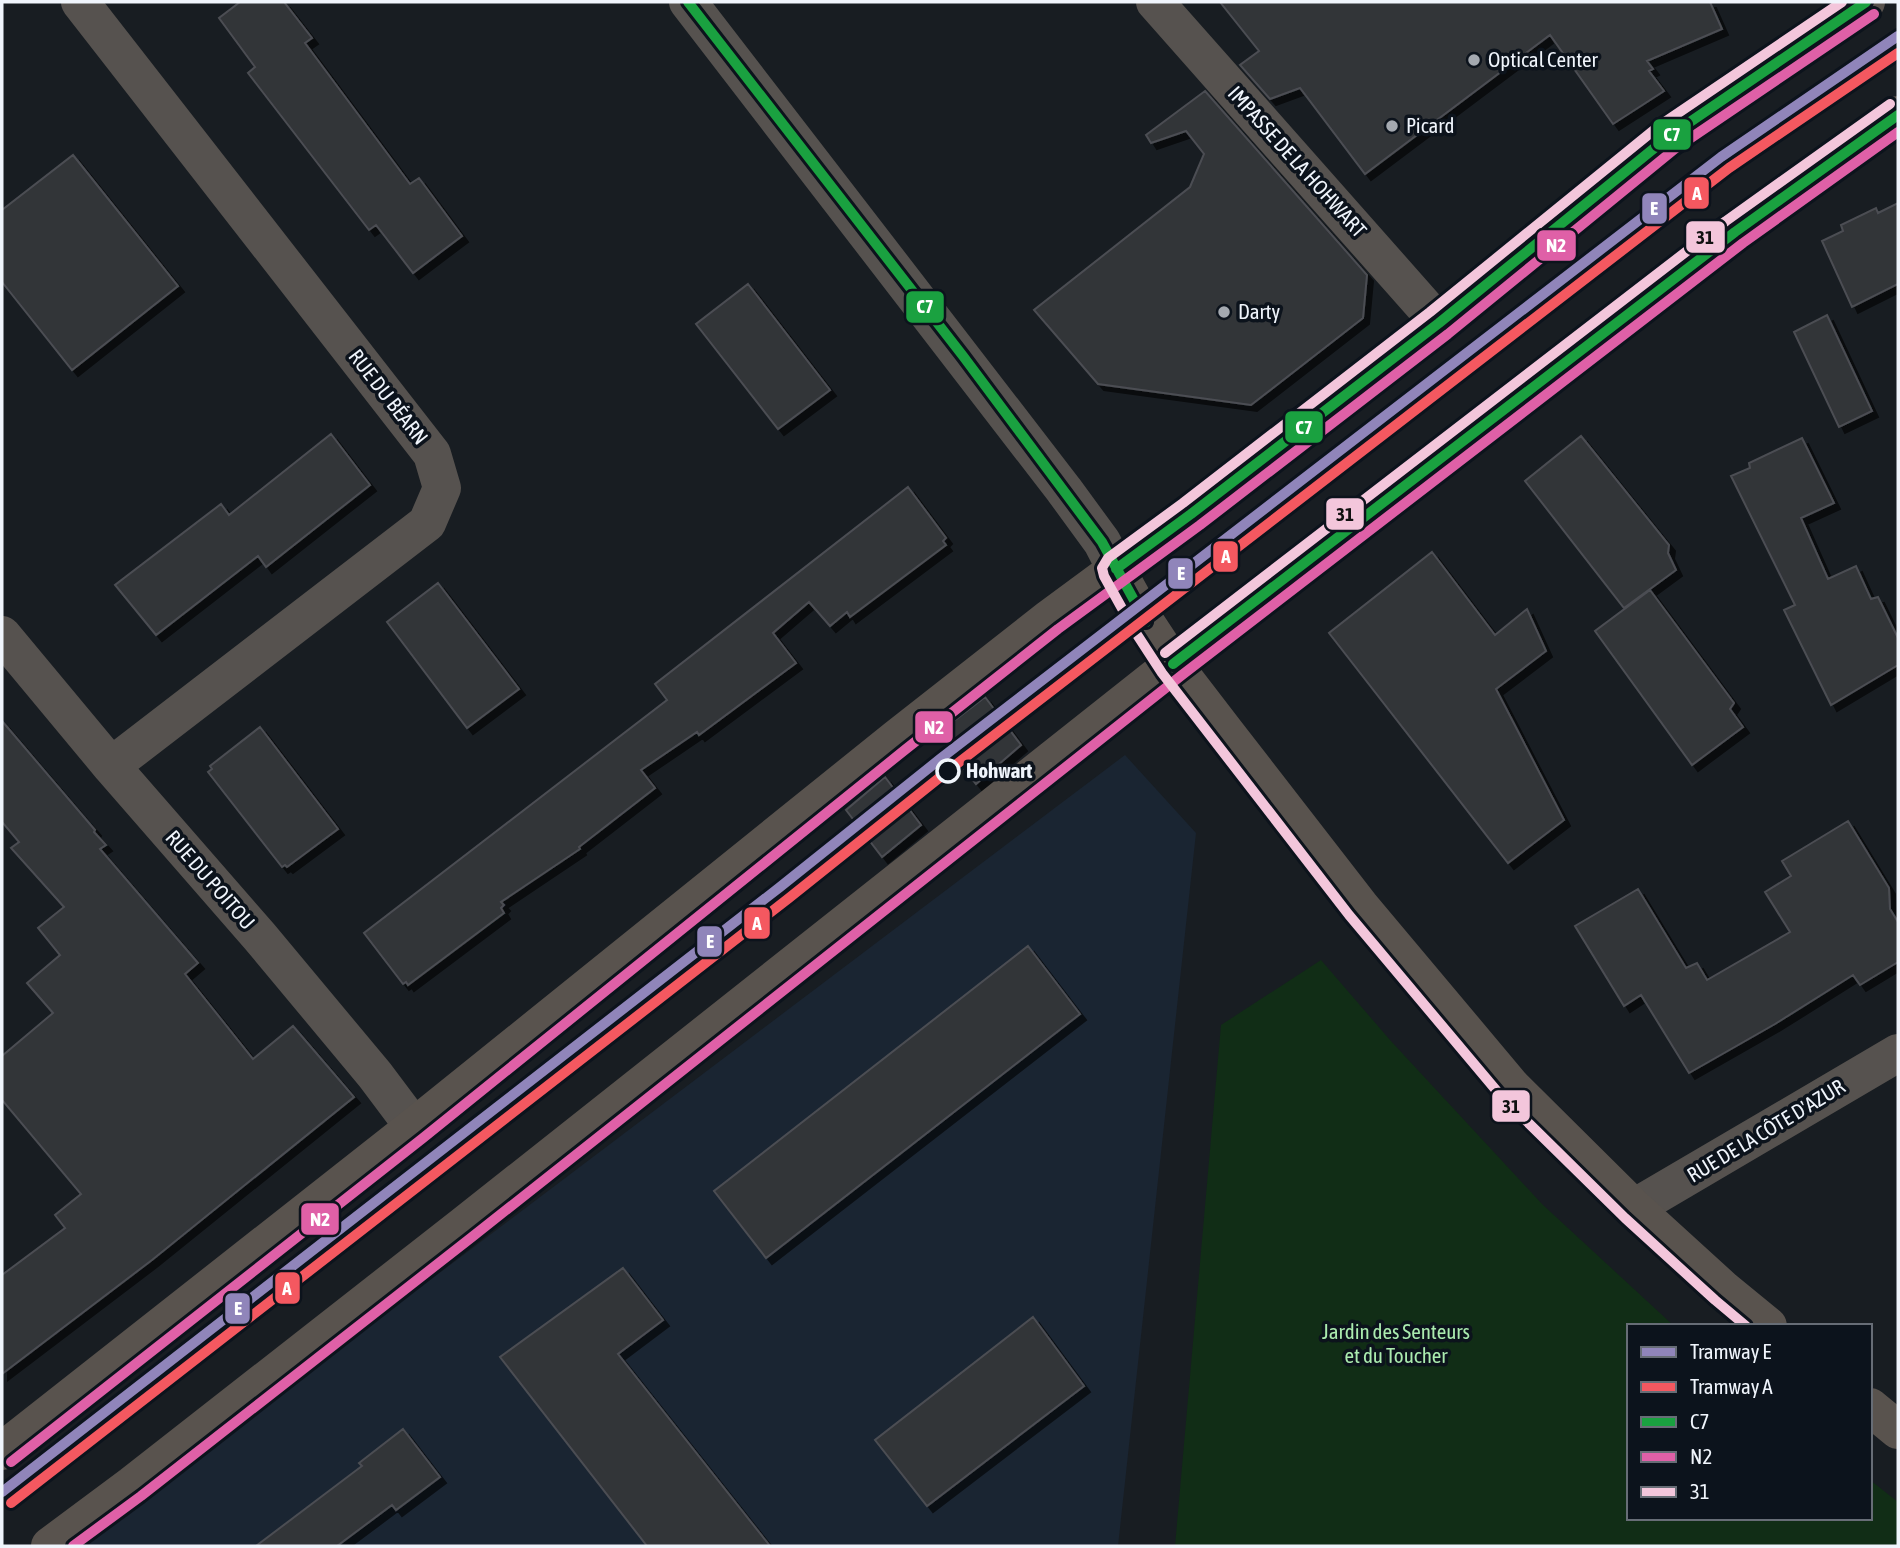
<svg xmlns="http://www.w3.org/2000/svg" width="1900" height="1548" font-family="'Asap Condensed',sans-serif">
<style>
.built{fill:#1a2532}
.green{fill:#112d16}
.building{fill:#323439;stroke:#4c4e53;stroke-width:2;filter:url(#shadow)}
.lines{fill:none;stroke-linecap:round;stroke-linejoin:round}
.minor{stroke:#56524f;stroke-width:38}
.tertiary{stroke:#56524f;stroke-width:38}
.secondary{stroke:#59534e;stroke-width:38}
.bus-1-casing{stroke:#0c131c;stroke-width:16}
.bus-2-casing{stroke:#0c131c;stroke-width:16}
.bus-3-casing{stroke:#0c131c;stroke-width:16}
.bus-1{stroke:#1aa140;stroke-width:10}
.bus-2{stroke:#df60a7;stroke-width:10}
.bus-3{stroke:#f3c6db;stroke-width:10}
.tram-1-casing{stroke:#0c131c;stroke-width:16}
.tram-2-casing{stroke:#0c131c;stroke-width:16}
.tram-1{stroke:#9085ba;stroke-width:10}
.tram-2{stroke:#f45860;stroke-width:10}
.poi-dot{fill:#a4a9b0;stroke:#0c131c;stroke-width:2.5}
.stop-dot{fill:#0c131c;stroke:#f0f5fc;stroke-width:3.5}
.labels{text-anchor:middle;stroke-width:7;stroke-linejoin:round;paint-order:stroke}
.poi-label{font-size:21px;fill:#f0f5fc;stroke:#0c131c;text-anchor:start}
.street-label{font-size:21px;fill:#f0f5fc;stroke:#0c131c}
.stop-label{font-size:21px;font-weight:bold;fill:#f0f5fc;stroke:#0c131c;text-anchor:start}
.park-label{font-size:21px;fill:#abebaf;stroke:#0c131c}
.line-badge{stroke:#0c131c;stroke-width:2.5}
.badge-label{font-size:19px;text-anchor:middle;font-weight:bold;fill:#fff}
.pale-badge-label{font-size:19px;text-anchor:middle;font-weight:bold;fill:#111}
</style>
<defs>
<filter id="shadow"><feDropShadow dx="6" dy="6" stdDeviation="0" flood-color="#0009"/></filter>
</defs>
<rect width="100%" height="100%" fill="#181d22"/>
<path class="built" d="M1125,755L1196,833L1118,1546H78Z"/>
<path class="green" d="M1321,960L1390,1040L1542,1204L1674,1326H1629V1518H1870V1480L1898,1502V1546H1175L1221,1025Z"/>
<path class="building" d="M240,2H284L312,38L305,43L410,184L419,178L462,236L413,273L376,225L369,230L248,73L255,67L219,18Z
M1220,2H1710L1722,29L1647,61L1653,69L1649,71L1664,91L1613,124L1550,35L1365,174L1300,88L1270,99L1240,65L1259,51Z
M1205,91L1367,275L1363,318L1251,405L1098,384L1034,310L1190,187L1204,154L1186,131L1151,143L1146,135Z
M73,155L178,286L72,370L2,282V210Z
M1898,203V284L1852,307L1822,241L1843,231L1841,225L1876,208L1878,213Z
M748,284L830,390L778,429L696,324Z
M1827,315L1872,411L1839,427L1794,332Z
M331,434L370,485L266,567L258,556L156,635L115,585L221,504L229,515Z
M1581,436L1669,545L1668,553L1676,570L1624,608L1525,481Z
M1802,438L1834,503L1801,518L1828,579L1856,566L1871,599L1878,597L1898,638V665L1831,705L1784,610L1795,605L1731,476L1750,468L1749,463Z
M908,487L946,538L943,541L946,545L850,617L847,612L830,626L809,602L773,633L796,663L699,735L697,732L641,770L655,788L579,847L580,849L501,902L504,905L501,908L504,913L408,985L406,982L403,984L364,933L667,700L655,684Z
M1432,552L1495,635L1527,609L1546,651L1496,689L1564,820L1508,863L1329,633Z
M438,583L519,689L467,728L387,622Z
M1650,590L1734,703L1730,709L1743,727L1692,765L1595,631Z
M985,697L1021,745L976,784L937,734Z
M2,721L95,830L94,832L106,845L100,849L198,963L185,974L253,1059L293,1026L354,1097L152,1260L2,1374V1275L65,1228L55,1215L81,1194L2,1100V1056L53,1013L27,983L60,955L38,928L64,907L11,848L19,842L2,822Z
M260,727L338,829L287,867L285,865L282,867L208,772L212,769L210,766Z
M885,777L921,825L882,857L846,810Z
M1848,821L1889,888L1890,909L1898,922V962L1860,985L1853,975L1775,1024L1689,1073L1641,995L1624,1006L1575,926L1638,889L1686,968L1697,963L1707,980L1790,932L1765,892L1791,876L1782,861Z
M1028,946L1080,1014L766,1258L714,1191Z
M623,1268L663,1320L618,1354L770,1546H647L500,1357Z
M1033,1317L1084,1386L927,1506L875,1440Z
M403,1429L440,1477L396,1510L392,1505L337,1546H256L362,1466L359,1463Z"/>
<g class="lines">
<path class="minor" d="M80,2L432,454L442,488L427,523L111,766
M1155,2L1439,323
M2,635L111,766L260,937L375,1075L414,1127
M1634,1208L1898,1053"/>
<path class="tertiary" d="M688,2L1064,490L1102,542L1116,569"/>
<path class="secondary" d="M1116,569L1146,623L1173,664L1226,733L1360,906L1512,1087L1634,1208L1724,1290L1768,1326
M1870,1407L1898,1430
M2,1451L414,1127L897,738L1050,618L1191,514L1439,323L1668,137L1866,2
M50,1546L132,1485L463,1226L1173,664L1255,602L1735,232L1898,115"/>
<g class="bus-1-casing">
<path id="bus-1" d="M688,2L963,356L1102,542L1146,622
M1116,569L1191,514L1439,323L1668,137L1866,2
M1173,664L1735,232L1898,115"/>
</g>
<g class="bus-2-casing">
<path id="bus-2" d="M11,1462L423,1138L906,749L1058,629L1200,525L1448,334L1676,148L1874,14
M73,1546L141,1496L472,1237L1182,675L1743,243L1898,132"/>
</g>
<g class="bus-3-casing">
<path id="bus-3" d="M1165,653L1726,221L1890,104
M1746,1326L1715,1300L1625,1218L1501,1096L1349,915L1162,673L1134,630L1104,576L1102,568L1108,558L1183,503L1430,312L1659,126L1842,2"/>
</g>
<use href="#bus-1" class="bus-1"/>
<use href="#bus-2" class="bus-2"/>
<use href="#bus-3" class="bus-3"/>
<g class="tram-1-casing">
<path id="tram-1" d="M2,1492L780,887L940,759L1721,157L1898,36"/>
</g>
<g class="tram-2-casing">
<path id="tram-2" d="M11,1503L789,898L949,770L1729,168L1898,53"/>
</g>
<use href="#tram-1" class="tram-1"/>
<use href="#tram-2" class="tram-2"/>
</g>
<g class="poi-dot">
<circle cx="1474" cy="60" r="7"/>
<circle cx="1392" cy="126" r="7"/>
<circle cx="1224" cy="312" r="7"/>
</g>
<circle class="stop-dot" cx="948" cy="771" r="11"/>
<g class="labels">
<g class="poi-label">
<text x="1488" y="67">Optical Center</text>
<text x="1406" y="133">Picard</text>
<text x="1238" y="319">Darty</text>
</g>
<g class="street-label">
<text transform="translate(1297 162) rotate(48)" y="7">IMPASSE DE LA HOHWART</text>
<text transform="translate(388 397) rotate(52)" y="7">RUE DU BÉARN</text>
<text transform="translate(210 880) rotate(49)" y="7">RUE DU POITOU</text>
<text transform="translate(1766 1131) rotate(-31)" y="7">RUE DE LA CÔTE D'AZUR</text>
</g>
<g class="stop-label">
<text x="966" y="778">Hohwart</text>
</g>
<g class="park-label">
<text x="1396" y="1339">Jardin des Senteurs<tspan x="1396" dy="24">et du Toucher</tspan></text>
</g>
</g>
<g class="line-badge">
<rect x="1652" y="118" width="40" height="33" rx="7" fill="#1aa140"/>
<rect x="1683" y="176" width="27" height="34" rx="7" fill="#f45860"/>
<rect x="1641" y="192" width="27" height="33" rx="7" fill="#9085ba"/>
<rect x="1685" y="220" width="41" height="34" rx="7" fill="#f3c6db"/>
<rect x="1536" y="229" width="41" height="33" rx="7" fill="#df60a7"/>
<rect x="905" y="290" width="40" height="34" rx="7" fill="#1aa140"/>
<rect x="1284" y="410" width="40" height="34" rx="7" fill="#1aa140"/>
<rect x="1325" y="497" width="40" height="34" rx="7" fill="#f3c6db"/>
<rect x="1212" y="540" width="27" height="33" rx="7" fill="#f45860"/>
<rect x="1167" y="557" width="27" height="33" rx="7" fill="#9085ba"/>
<rect x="914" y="710" width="40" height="34" rx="7" fill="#df60a7"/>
<rect x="743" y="906" width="28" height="34" rx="7" fill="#f45860"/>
<rect x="696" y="925" width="27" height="33" rx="7" fill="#9085ba"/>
<rect x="1491" y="1089" width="40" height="34" rx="7" fill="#f3c6db"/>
<rect x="300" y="1202" width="40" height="34" rx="7" fill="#df60a7"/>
<rect x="274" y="1271" width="27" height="34" rx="7" fill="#f45860"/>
<rect x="224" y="1292" width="27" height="33" rx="7" fill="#9085ba"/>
</g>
<g class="badge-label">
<text x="1672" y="141">C7</text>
<text x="1697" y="200">A</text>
<text x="1654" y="215">E</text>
<text x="1556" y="252">N2</text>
<text x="925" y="313">C7</text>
<text x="1304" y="434">C7</text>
<text x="1226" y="563">A</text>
<text x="1181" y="580">E</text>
<text x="934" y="734">N2</text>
<text x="757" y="930">A</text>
<text x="710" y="948">E</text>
<text x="320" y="1226">N2</text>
<text x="287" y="1295">A</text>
<text x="238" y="1315">E</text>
</g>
<g class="pale-badge-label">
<text x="1705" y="244">31</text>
<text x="1345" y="521">31</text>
<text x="1511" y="1113">31</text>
</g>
<rect width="1900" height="1548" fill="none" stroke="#f0f5fc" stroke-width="7"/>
<rect x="1627" y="1324" width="245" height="196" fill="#0c131c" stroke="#676d76" stroke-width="2"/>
<rect x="1641" y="1347" width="35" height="10" fill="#9085ba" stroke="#676d76" stroke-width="2"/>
<text x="1690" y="1359" font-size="21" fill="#f0f5fc">Tramway E</text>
<rect x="1641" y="1382" width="35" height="10" fill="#f45860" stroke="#676d76" stroke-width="2"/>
<text x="1690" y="1394" font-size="21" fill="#f0f5fc">Tramway A</text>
<rect x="1641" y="1417" width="35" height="10" fill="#1aa140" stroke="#676d76" stroke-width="2"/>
<text x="1690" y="1429" font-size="21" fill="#f0f5fc">C7</text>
<rect x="1641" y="1452" width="35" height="10" fill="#df60a7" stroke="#676d76" stroke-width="2"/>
<text x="1690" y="1464" font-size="21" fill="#f0f5fc">N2</text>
<rect x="1641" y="1487" width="35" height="10" fill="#f3c6db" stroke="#676d76" stroke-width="2"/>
<text x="1690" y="1499" font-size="21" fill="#f0f5fc">31</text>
</svg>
